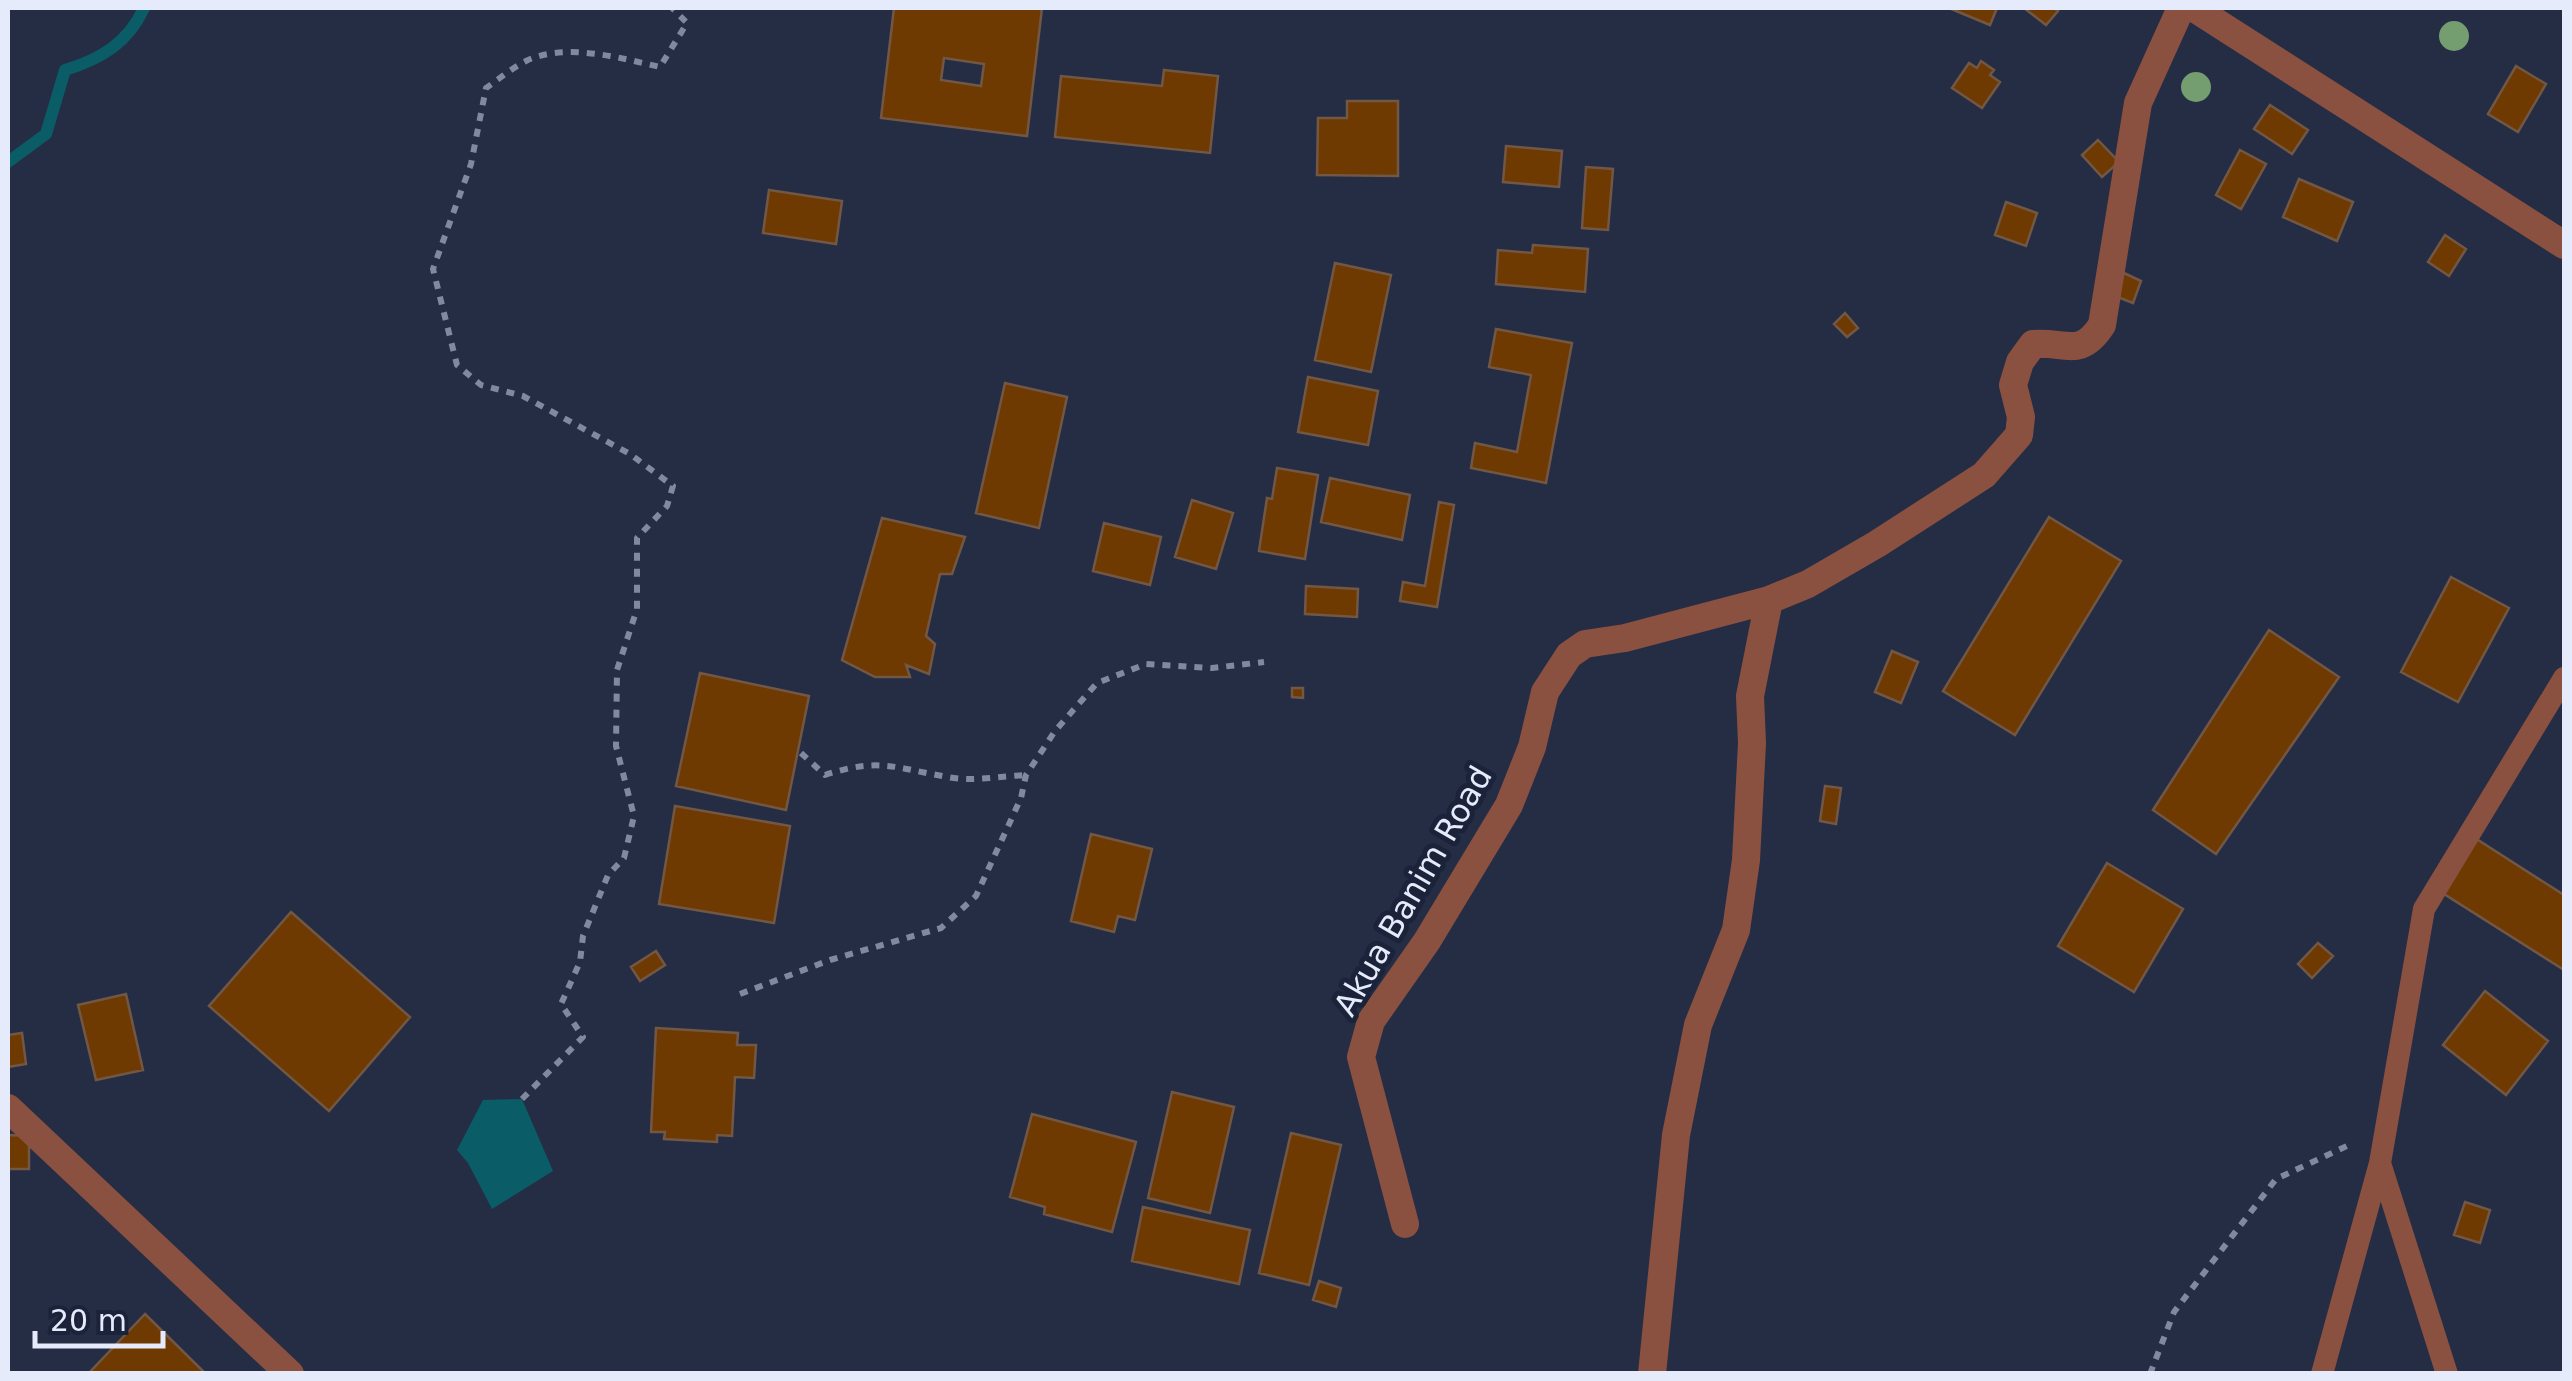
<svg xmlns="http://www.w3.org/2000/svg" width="2572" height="1381" font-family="'DejaVu Sans',sans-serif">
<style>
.water{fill:#0a5c66}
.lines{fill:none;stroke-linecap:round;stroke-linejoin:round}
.stream{stroke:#0a5c66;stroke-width:12}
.building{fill:#6f3902;stroke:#715744;stroke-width:2.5;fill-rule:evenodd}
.path{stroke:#82899e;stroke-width:6;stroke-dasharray:8 8;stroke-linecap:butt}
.service{stroke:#8a5141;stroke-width:22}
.minor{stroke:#8a5141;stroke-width:28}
.tree{fill:#749e70}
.labels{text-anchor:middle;stroke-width:10;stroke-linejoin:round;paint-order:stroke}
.street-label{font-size:32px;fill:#e5ebfb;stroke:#1b233a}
</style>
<rect width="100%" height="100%" fill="#252d45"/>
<path class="water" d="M522,1099L553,1171L492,1209L468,1163L457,1150L483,1100Z"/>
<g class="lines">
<path class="stream" d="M8,162L46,134L65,70C101,59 128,43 144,8"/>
</g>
<path class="building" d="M894,8H1042L1027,136L881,118ZM944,58L984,64L981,86L941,80Z
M1949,8H1997L1990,25Z
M2024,8H2054L2058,11L2046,25Z
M1981,61L1994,70L1990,75L2000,82L1982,108L1952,88L1969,63L1977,68Z
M2516,66L2546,84L2518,132L2488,114Z
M1164,70L1218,76L1210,153L1055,137L1061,76L1162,86Z
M1347,101H1398V176L1317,175L1318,118H1347Z
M2270,105L2308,130L2292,154L2254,129Z
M2098,140L2119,162L2102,177L2082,155Z
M1506,146L1562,151L1559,187L1503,182Z
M2240,150L2266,164L2241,209L2216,195Z
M1586,167L1613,169L1608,230L1582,228Z
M2299,179L2353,202L2337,241L2283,217Z
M769,190L842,201L836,244L763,233Z
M2006,202L2037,213L2026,246L1995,235Z
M2445,235L2466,249L2449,276L2428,262Z
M1533,245L1588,249L1585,292L1496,284L1498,250L1532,253Z
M1335,263L1391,275L1371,372L1315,360Z
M2124,273L2141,281L2133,303L2115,296Z
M1845,313L1858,328L1847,337L1834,324Z
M1496,329L1572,343L1546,483L1471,468L1475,443L1517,452L1531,375L1489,367Z
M1308,377L1378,391L1368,445L1298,432Z
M1005,383L1067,397L1039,528L976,513Z
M1277,468L1318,475L1305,559L1259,551L1267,498L1272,499Z
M1330,478L1410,495L1402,540L1321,522Z
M1192,500L1233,513L1216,569L1175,557Z
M1439,502L1454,505L1437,607L1400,601L1403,582L1425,586Z
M2049,517L2121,561L2015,735L1943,691Z
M882,518L965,537L952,574H940L926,636L935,644L929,674L906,665L910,677H875L842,660Z
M1104,523L1161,537L1150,585L1093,571Z
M2451,577L2509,608L2458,702L2401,672Z
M1306,586L1358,589L1357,617L1305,614Z
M2269,630L2339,677L2216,854L2153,810Z
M1892,651L1918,662L1901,703L1875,692Z
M700,673L809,696L786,810L676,786Z
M1292,688H1303V698L1292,697Z
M1825,786L1841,788L1836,824L1820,821Z
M675,806L790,826L774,923L659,904Z
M1091,834L1152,849L1135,920L1118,916L1114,932L1071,921Z
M2475,838L2564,895V970L2441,892Z
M2107,863L2183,909L2134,992L2058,946Z
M291,912L410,1017L329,1111L209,1006Z
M2318,943L2333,956L2312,978L2298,964Z
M656,951L665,965L640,981L631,967Z
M2485,991L2548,1041L2506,1095L2443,1045Z
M126,994L143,1070L96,1080L78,1005Z
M656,1028L738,1033L737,1045H756L754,1078L735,1077L732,1136L717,1135V1142L664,1139L665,1132H651Z
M22,1033L26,1064L8,1067V1035Z
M1172,1092L1234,1107L1210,1213L1148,1198Z
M1032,1114L1136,1142L1112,1232L1044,1214L1045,1207L1010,1197Z
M1291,1133L1341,1145L1309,1285L1259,1273Z
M8,1135L29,1136V1169H8Z
M2465,1202L2490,1210L2480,1243L2454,1235Z
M1143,1207L1250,1230L1239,1284L1132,1261Z
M1319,1281L1341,1288L1336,1307L1313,1300Z
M145,1314L206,1374H88Z"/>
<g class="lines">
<path class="path" d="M801,753L825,775C880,757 894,768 948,777C972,782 1002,776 1026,775
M740,994L830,960L941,928L976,896L1021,798L1026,775L1055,731L1097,683L1146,664L1212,668L1264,662
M522,1099L583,1037L561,1004L580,962L583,936L608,875L624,858L634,816L616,746L617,670L637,609V538L667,506L673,486L630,454L523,396L481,385L457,365L433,269L471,164L486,88C499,79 512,68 526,61C565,42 620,58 660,67L687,23L672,8
M2150,1374L2174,1312L2276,1179L2349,1145"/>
<path class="service" d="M2322,1374L2380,1163
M2447,1374L2380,1163L2424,909L2564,678"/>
<path class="minor" d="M2194,8L2564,245
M8,1108L290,1374
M1405,1224L1361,1057L1371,1021L1427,941L1509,805L1532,747L1545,692L1569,655L1585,644L1625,638L1769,600L1808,584L1877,544L1984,475L2019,435L2021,417L2013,385L2020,362L2033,344C2066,341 2080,359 2102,325L2138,103L2181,8
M1652,1374L1676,1135L1698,1025L1736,930L1746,860L1752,743L1750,696L1769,600"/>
</g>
<g class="tree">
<circle cx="2454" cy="36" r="15"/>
<circle cx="2196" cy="87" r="15"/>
</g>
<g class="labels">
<g class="street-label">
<text transform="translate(1413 891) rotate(-60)" y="11">Akua Banim Road</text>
</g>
</g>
<rect width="2572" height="1381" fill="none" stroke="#e5ebfb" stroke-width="20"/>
<path d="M35 1331v15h128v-15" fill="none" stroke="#e5ebfb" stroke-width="5"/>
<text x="50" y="1331" font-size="30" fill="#e5ebfb" stroke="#1b233a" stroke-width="8" paint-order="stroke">20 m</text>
</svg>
